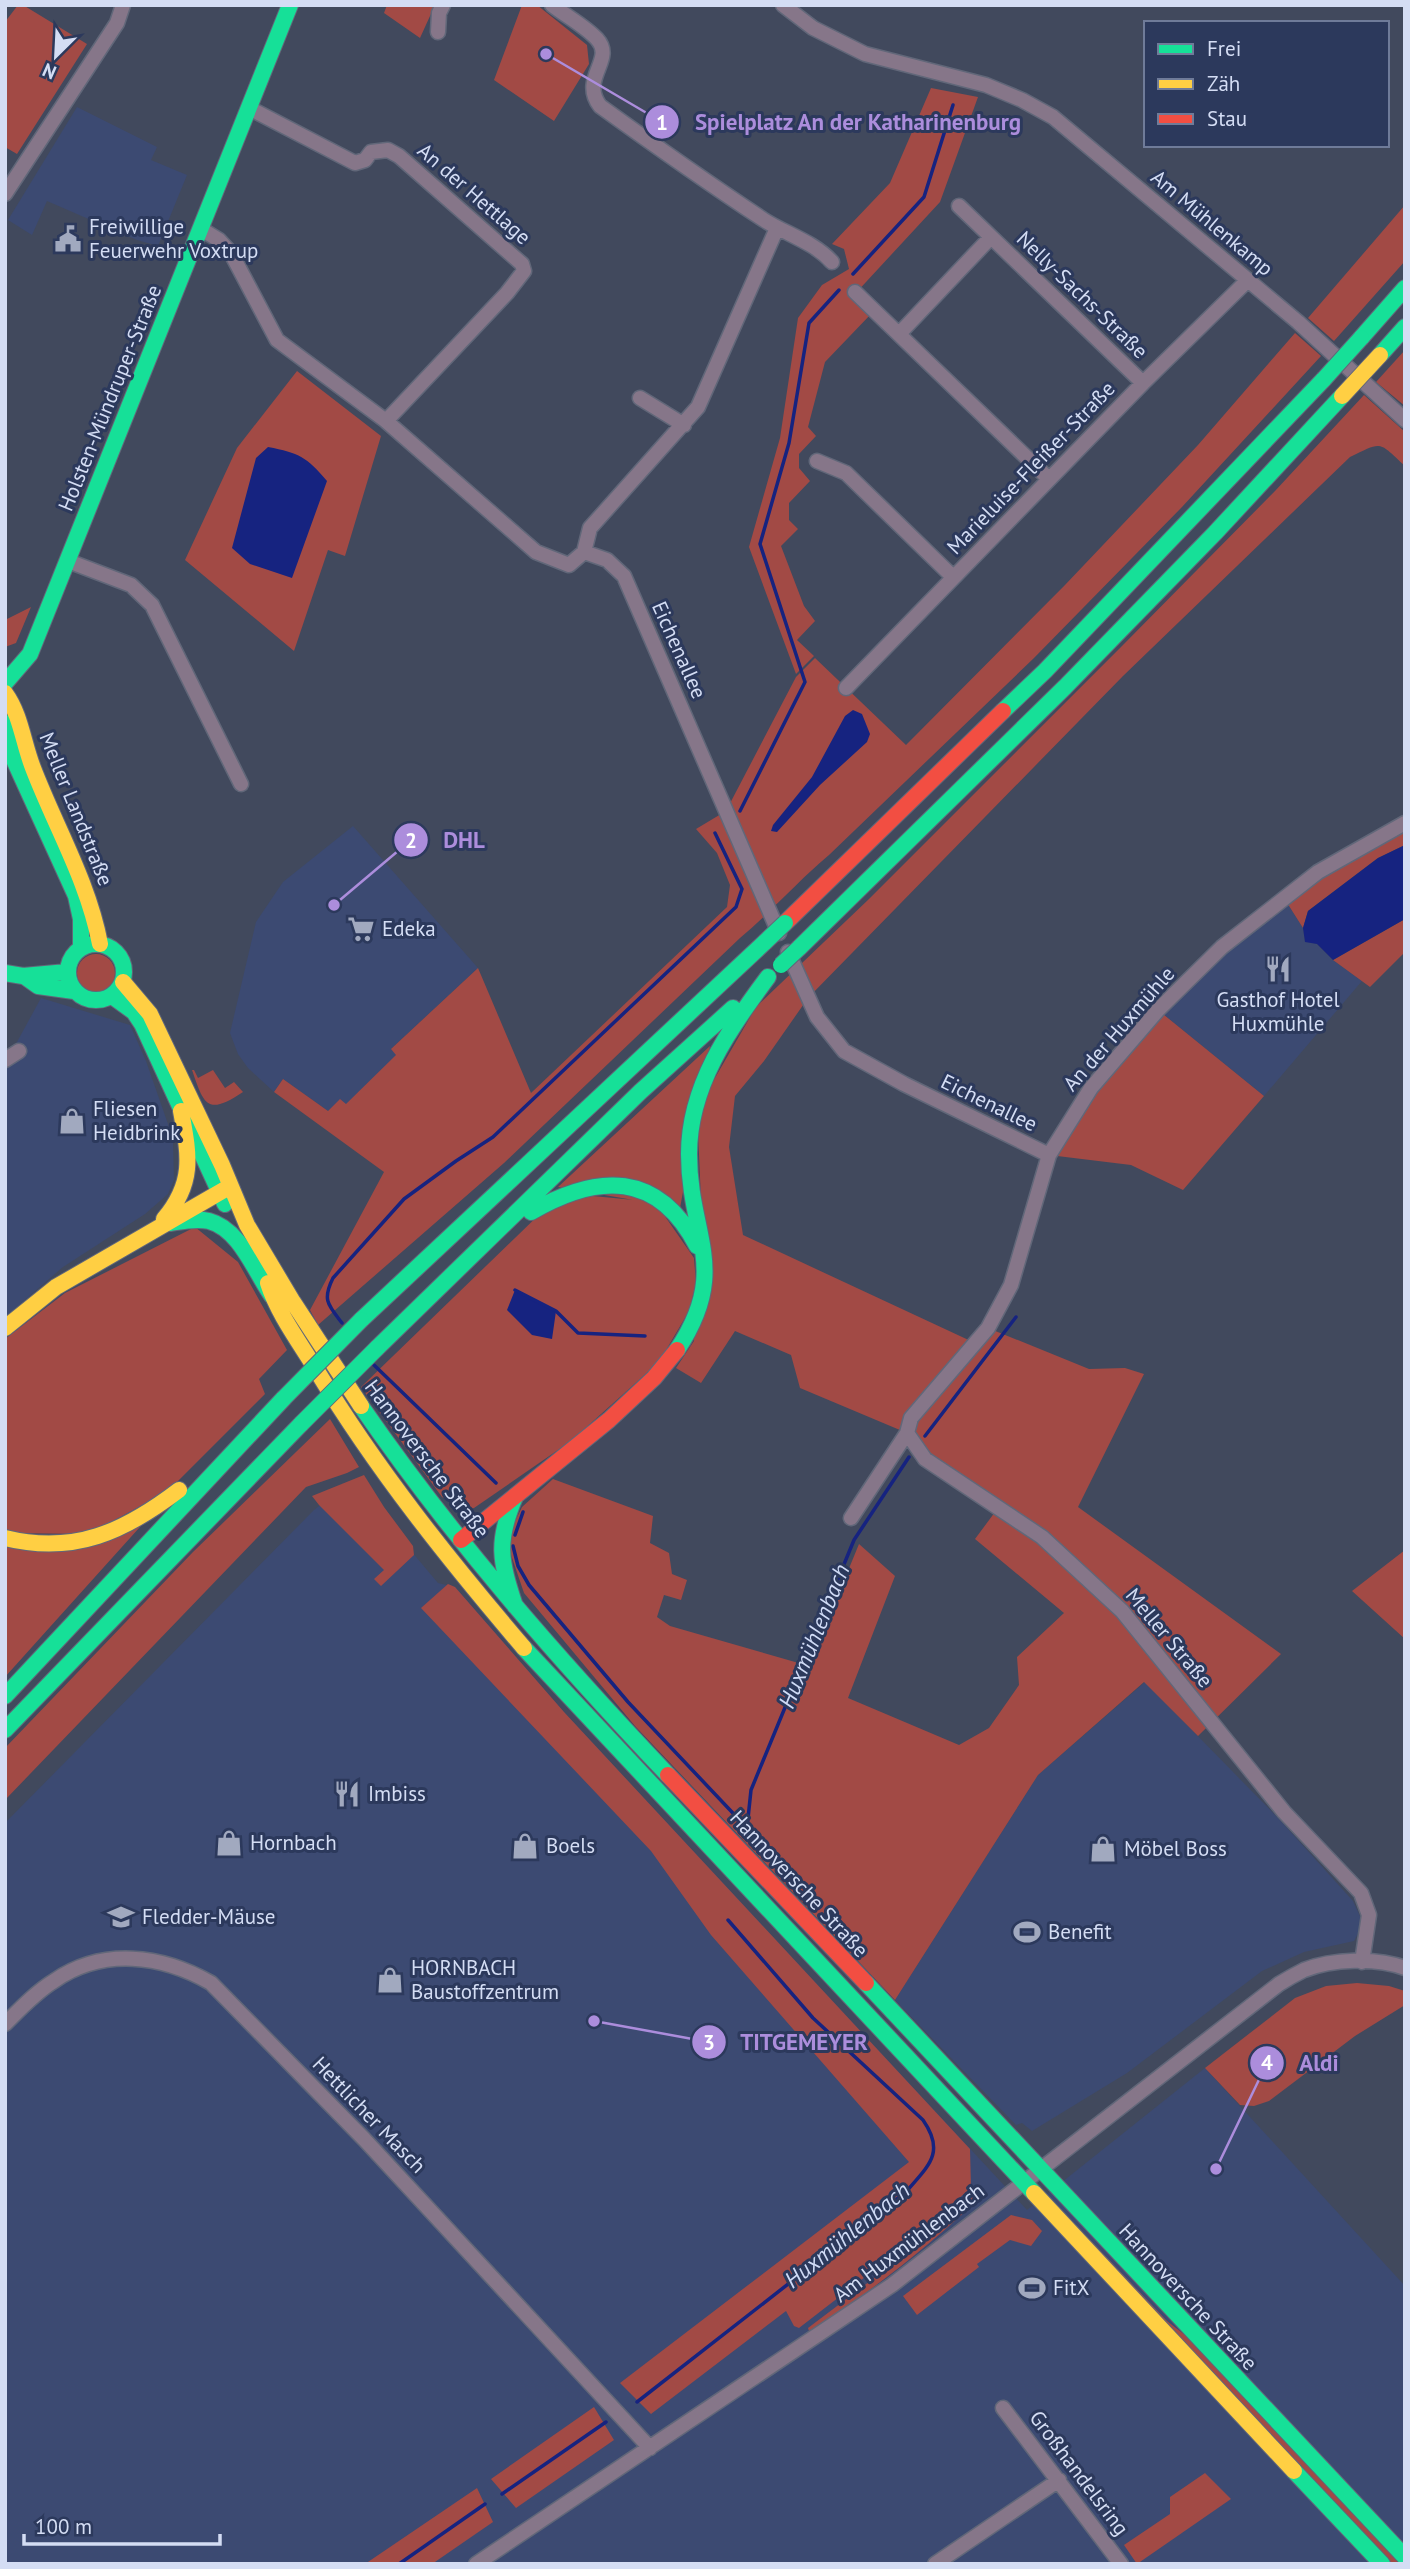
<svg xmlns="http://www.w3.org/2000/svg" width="1410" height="2569" font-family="'PT Sans',sans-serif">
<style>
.built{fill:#3c4a72}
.green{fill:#a24a45}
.water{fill:#162380}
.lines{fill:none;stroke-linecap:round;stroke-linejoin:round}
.stream{stroke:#162380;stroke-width:3.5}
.street-casing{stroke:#616779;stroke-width:17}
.fast-casing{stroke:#616779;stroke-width:18}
.slow-casing{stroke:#616779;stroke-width:18}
.jam-casing{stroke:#616779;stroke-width:18}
.street{stroke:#867689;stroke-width:14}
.fast{stroke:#16e098;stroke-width:16}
.slow{stroke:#ffcf43;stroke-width:16}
.jam{stroke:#f24e42;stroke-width:16}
.fast-bridge-casing{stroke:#616779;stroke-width:18;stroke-linecap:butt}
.slow-bridge-casing{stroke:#616779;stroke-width:18;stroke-linecap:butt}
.fast-bridge{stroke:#16e098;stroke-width:16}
.slow-bridge{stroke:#ffcf43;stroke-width:16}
.labels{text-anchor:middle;stroke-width:6;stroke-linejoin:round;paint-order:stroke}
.street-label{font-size:21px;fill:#d4ddf4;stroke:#2c395c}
.poi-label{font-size:21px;fill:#d4ddf4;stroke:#2c395c;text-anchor:start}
.water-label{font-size:23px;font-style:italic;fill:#d0dbf6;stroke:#2c395c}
.leader{fill:none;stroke:#ac8ddc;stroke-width:2.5}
.callout-dot{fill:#ac8ddc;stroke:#2c395c;stroke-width:2.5}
.mark-label{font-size:21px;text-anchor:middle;font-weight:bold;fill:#fff}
.callout-label{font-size:23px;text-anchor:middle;font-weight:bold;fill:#ac8ddc;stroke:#2c395c;stroke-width:6;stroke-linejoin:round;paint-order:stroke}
</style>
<rect width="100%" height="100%" fill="#41495d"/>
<path class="built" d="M77,107L157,147L151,160L187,175L158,246L137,240L47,201L32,235L8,220Z
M353,826L478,968L391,1049L397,1055L346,1105L328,1111L283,1079L274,1092L248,1068L238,1054L230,1033L256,922L283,882Z
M1284,898L1303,928L1305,941L1317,944L1333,960L1362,981L1264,1096L1158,1010Z
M41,998L130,1025L146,1061L168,1124L173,1142L174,1180L168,1194L145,1214L63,1267L5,1317V1064Z
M352,1481L438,1583L455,1587L564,1712L1027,2210L1205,2068L1405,2286V2564H5V1823L314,1510Z
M1145,1682L1279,1819L1353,1901L1360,1916V1930L1354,1941L1304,1952L1262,1971L1127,2073L1032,2131L1022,2123L1016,2125L895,2000L1038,1775Z"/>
<path class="green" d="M18,5H23L87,44L17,154L5,147V22Z
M387,5H435L420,38L384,13Z
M522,5H537L587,45L589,64L554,121L494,80Z
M931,88L978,97L940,202L854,295L871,314L825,362L808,427L816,436L799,454V468L810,481L789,503V520L798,529L781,546L804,606L815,621L797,640L814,656L796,674L749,547L780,438L798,318L822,285L849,269L844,249L832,244L890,183Z
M1405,205V261L1334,341L1308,318Z
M1295,333L1321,356L1182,507L1034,658L829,855C798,881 771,912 740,938L504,1163L318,1325L310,1310L384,1172L274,1092L283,1079L328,1111L340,1099L346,1104L396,1055L391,1049L478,968L531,1093L727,907L730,885L717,853L696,829L726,811L796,677L815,658L906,745L1065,585L1198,445Z
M1405,350V406L1376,382Z
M297,371L381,436L345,556L328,550L294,651L185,560L237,448Z
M1364,395L1405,432V466C1378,441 1383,441 1350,457L1123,676L808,998L764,1061L735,1096L729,1147L743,1235L975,1343L988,1328L1089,1369L1125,1368L1144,1374L1078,1507L1281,1654L1198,1736L1144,1682L1038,1775L895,2000L635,1726L524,1593L506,1540L522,1507L553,1479L653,1516L650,1543L669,1553L672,1574L687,1580L681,1600L664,1595L657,1617L670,1626L809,1666L859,1544L895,1576L848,1698L959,1745L989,1728L1019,1685L1017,1657L1064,1613L975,1539L998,1508L925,1459L907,1433L800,1388L791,1355L735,1331L701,1383L676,1368L694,1341L701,1200L697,1109L756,1007L869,899L1121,647L1275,491Z
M31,607L16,643L5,647V620Z
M1405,823V845L1378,858L1308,911L1303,928L1284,898Z
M1405,919V952L1370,987L1333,960Z
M77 973a19 19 0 1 1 38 0a19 19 0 1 1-38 0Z
M1158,1010L1264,1096L1183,1190L1131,1165L1049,1155Z
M710,1046L680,1208L558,1187Z
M192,1070H194L198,1078L213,1070L225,1088L234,1082L243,1092C207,1116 204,1105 192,1070Z
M572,1194L655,1202L694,1258L696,1283L689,1311L659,1362L571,1441L474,1508L465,1510L442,1497L361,1387L548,1206Z
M195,1227L238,1262L287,1350L259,1379L265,1394L168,1491L89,1534L5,1533V1339L65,1293Z
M330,1419L359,1467L347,1473L306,1487L5,1800V1748L193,1552Z
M364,1475L384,1507L413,1546L414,1555L381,1586L374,1579L384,1570L319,1505L312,1496Z
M157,1508L5,1677V1538L50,1545Z
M1405,1550V1639L1352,1591Z
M448,1584L455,1587L564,1712L970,2149L971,2188L887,2260L799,2328L794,2326L786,2311L651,2414L620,2383L909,2162L711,1935L651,1851L421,1608Z
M1357,1983L1389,1986L1405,1991V2005L1355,2036L1269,2101L1254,2106L1240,2105L1205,2068L1295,1998L1326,1986Z
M980,2191L983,2195C930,2245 872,2292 809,2331L808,2328L890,2266Z
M1060,2208L1167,2321L1199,2346L1404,2564H1390Z
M1011,2215L1032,2220L1042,2231L1031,2246L1010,2240L977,2264L979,2267L917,2315L903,2296Z
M594,2407L614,2440L516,2508L491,2479Z
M1205,2473L1231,2499L1137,2564L1124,2545L1170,2514V2497Z
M477,2488L493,2522L432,2564H365Z"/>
<path class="water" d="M268,447C299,453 307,457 327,481L292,578L250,564L232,548L256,458Z
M853,710L862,714L870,734L867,742L820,785L777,832L771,831L773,825L812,777L845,716Z
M1405,845V919L1333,960L1317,944L1305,942L1303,928L1308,911L1378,858Z
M515,1290L556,1311L552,1339L532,1335L507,1310Z"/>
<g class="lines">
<path class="stream" d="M853,274L924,197L953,105
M740,811L805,682L760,544L789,443L809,323L839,290
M515,1290L556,1311L578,1333L645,1336
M342,1323C328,1305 322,1300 333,1278L404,1199L456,1161L493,1137L736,907L742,889L715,833
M374,1365L496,1483
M925,1436L1016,1317
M515,1535L523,1512
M513,1546L518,1566L529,1585L628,1702L747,1828
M747,1828L751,1790L854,1540L909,1457
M637,2402L906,2192C928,2166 946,2153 923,2120L813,2018L728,1920
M502,2494L606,2422
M399,2564L485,2504"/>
<g class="street-casing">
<path id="street" d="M552,5C566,16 585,26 597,39C616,60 579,78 600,106C654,145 708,183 764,220C786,234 814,242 832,262
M783,5L813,28L865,54L986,85L1022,100L1053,117L1298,322L1405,420
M438,32L439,13L443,5
M249,108L355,163L365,160L371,152L388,150L399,156L522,264L524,271L507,293L386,421
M5,194L117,23L123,5
M959,206L1143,383
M201,229L219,240L231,253L277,340L386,421L536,552L569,565L584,552L607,560L624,576L779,933
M855,292L1049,479
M899,334L991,237
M640,398L684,425
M817,461L846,473L953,577
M584,552L590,528L698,407L777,228
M68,561L131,585L152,605L241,784
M846,688L1143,383L1248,280
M788,952L817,1017L844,1051L904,1084L1049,1155
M5,1060L19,1051
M907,1433L925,1459L1042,1537L1122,1611L1284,1812L1361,1893L1369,1915L1362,1962
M851,1518L907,1433L911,1418L988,1328L1011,1285L1049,1155L1091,1088L1158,1010L1222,947L1318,872L1405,823
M5,2024C20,2009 36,1992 54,1981C103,1947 162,1955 211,1983L364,2139L650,2448
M1003,2408L1121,2564
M476,2564L892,2285L1279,1984C1287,1979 1296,1974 1304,1970C1332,1959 1376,1957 1405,1968
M935,2564L1059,2480"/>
</g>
<g class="fast-casing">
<path id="fast" d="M1361,338L1405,288
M1380,355L1405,327
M5,683L30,654L290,5
M1003,711L1045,671L1324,379
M5,723L14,760L76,896L81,919V948
M68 972a28 28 0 1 1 56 0a28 28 0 1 1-56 0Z
M799,948L1065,687L1215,533L1342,396
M5,973L23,976L67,972
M24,976L38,986L74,991
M112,996L134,1012L142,1024L225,1204
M531,1212C598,1173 658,1171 697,1246
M170,1223C183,1221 196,1218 209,1221C240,1229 255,1272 272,1296
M361,1320L765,942
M377,1348L640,1092L733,1008
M677,1350C731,1269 689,1236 689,1154C689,1086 729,1029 768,977
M361,1406C452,1538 558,1659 668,1775
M515,1497C496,1542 500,1560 515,1606
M524,1648L1034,2193
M5,1696L284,1398
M5,1730L301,1424
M866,1983L1405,2557
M1294,2471L1382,2564"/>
</g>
<g class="slow-casing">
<path id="slow" d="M5,693C21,715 23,743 33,768C56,828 88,881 100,944
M123,982L150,1014L222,1165L247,1225L293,1302L361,1406
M164,1219C195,1182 189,1155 181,1111
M268,1283C278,1314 300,1343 317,1371C377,1470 449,1560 524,1648
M5,1328L56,1287L229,1187
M5,1538C74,1555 124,1532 179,1490
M1034,2193L1294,2471"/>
</g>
<g class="jam-casing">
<path id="jam" d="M785,923L1003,711
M461,1540L609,1420L654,1378L677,1350
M668,1775L866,1983"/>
</g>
<use href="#street" class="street"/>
<use href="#fast" class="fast"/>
<use href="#slow" class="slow"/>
<use href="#jam" class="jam"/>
<g class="fast-bridge-casing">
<path id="fast-bridge" d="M1324,379L1361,338
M765,942L785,923
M781,965L799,948
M284,1398L361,1320
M301,1424L377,1348"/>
</g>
<g class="slow-bridge-casing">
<path id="slow-bridge" d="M1342,396L1380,355"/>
</g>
<use href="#fast-bridge" class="fast-bridge"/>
<use href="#slow-bridge" class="slow-bridge"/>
</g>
<defs>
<g id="civic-bare" transform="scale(2.1)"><path d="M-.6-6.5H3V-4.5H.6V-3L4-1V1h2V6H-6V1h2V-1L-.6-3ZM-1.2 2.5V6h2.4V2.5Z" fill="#a1a9bf" stroke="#2c395c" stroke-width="2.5" paint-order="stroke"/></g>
<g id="supermarket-bare" transform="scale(2.1)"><path d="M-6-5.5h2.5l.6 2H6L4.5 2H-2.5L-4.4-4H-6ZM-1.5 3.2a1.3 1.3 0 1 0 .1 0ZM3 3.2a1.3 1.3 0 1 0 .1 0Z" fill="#a1a9bf" stroke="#2c395c" stroke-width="2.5" paint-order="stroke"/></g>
<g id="restaurant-bare" transform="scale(2.1)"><path d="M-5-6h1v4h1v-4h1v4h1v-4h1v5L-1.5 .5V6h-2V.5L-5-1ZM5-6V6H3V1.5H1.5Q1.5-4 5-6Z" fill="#a1a9bf" stroke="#2c395c" stroke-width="2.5" paint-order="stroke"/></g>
<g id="shop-bare" transform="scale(2.1)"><path d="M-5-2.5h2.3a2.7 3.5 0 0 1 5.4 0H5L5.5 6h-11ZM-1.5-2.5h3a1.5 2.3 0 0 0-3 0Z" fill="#a1a9bf" stroke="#2c395c" stroke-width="2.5" paint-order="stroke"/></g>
<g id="school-bare" transform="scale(2.1)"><path d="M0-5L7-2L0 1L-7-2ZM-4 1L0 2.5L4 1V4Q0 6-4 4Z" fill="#a1a9bf" stroke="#2c395c" stroke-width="2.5" paint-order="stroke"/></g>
<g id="stadium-bare" transform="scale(2.1)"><path d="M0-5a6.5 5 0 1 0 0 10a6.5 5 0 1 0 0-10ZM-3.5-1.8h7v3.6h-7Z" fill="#a1a9bf" stroke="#2c395c" stroke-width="2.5" paint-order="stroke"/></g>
</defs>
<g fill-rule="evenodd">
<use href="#civic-bare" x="68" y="239"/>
<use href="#supermarket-bare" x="361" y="929"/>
<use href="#restaurant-bare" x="1278" y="969"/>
<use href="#shop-bare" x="72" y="1121"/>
<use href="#restaurant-bare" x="347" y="1794"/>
<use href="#shop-bare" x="229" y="1843"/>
<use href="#shop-bare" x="525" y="1846"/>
<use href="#shop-bare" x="1103" y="1849"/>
<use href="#school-bare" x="121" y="1917"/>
<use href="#stadium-bare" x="1027" y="1932"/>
<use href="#shop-bare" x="390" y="1980"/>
<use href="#stadium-bare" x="1032" y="2288"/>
</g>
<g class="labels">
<g class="street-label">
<text transform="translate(474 194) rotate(41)" y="7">An der Hettlage</text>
<text transform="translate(1212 223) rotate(40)" y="7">Am Mühlenkamp</text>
<text transform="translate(1082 295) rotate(44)" y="7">Nelly-Sachs-Straße</text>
<text transform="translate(110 398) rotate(-68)" y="7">Holsten-Mündruper-Straße</text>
<text transform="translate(1031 468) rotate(-46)" y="7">Marieluise-Fleißer-Straße</text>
<text transform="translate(679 650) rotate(66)" y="7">Eichenallee</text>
<text transform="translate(76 809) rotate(68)" y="7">Meller Landstraße</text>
<text transform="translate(1119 1029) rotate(-49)" y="7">An der Huxmühle</text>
<text transform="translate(989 1103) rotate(26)" y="7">Eichenallee</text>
<text transform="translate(427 1459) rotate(53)" y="7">Hannoversche Straße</text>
<text transform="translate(1169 1638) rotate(50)" y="7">Meller Straße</text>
<text transform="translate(799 1884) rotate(47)" y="7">Hannoversche Straße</text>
<text transform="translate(369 2115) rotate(46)" y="7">Hettlicher Masch</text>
<text transform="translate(909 2243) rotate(-37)" y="7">Am Huxmühlenbach</text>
<text transform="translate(1188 2297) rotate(47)" y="7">Hannoversche Straße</text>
<text transform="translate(1079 2473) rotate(53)" y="7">Großhandelsring</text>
</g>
<g class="poi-label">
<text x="89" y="234">Freiwillige<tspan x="89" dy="24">Feuerwehr Voxtrup</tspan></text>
<text x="382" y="936">Edeka</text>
<text x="1278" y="1007" text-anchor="middle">Gasthof Hotel<tspan x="1278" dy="24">Huxmühle</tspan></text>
<text x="93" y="1116">Fliesen<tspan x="93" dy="24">Heidbrink</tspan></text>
<text x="368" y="1801">Imbiss</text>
<text x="250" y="1850">Hornbach</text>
<text x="546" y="1853">Boels</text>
<text x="1124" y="1856">Möbel Boss</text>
<text x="142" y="1924">Fledder-Mäuse</text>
<text x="1048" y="1939">Benefit</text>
<text x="411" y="1975">HORNBACH<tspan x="411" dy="24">Baustoffzentrum</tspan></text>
<text x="1053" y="2295">FitX</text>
</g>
<g class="water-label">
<text transform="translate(814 1636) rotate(-68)" y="8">Huxmühlenbach</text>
<text transform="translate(847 2235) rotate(-39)" y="8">Huxmühlenbach</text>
</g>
</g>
<path class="leader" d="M546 54L662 122M334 905L411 840M594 2021L709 2042M1216 2169L1267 2063"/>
<g class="callout-dot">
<circle cx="546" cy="54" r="7"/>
<circle cx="334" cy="905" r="7"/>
<circle cx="594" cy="2021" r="7"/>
<circle cx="1216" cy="2169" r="7"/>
<circle cx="662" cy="122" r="18"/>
<circle cx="411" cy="840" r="18"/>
<circle cx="709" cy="2042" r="18"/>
<circle cx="1267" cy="2063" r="18"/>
</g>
<g class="mark-label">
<text x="662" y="130">1</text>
<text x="411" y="848">2</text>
<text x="709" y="2050">3</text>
<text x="1267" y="2070">4</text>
</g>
<g class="callout-label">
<text x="858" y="130">Spielplatz An der Katharinenburg</text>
<text x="464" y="848">DHL</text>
<text x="804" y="2050">TITGEMEYER</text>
<text x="1319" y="2071">Aldi</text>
</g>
<rect width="1410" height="2569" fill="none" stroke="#d4ddf4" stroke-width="14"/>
<rect x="1144" y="21" width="245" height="126" fill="#2c395c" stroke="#6f7b99" stroke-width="2"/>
<rect x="1158" y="44" width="35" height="10" fill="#16e098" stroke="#6f7b99" stroke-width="2"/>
<text x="1207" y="56" font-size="21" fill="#d4ddf4">Frei</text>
<rect x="1158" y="79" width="35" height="10" fill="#ffcf43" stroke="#6f7b99" stroke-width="2"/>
<text x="1207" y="91" font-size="21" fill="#d4ddf4">Zäh</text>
<rect x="1158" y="114" width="35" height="10" fill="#f24e42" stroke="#6f7b99" stroke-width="2"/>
<text x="1207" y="126" font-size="21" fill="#d4ddf4">Stau</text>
<g transform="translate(56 56) rotate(204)" stroke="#2c395c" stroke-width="5" paint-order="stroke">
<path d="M0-5L12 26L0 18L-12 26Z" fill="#d4ddf4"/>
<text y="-10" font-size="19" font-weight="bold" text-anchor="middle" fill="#d4ddf4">N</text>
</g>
<path d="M24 2534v10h196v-10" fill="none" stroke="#d4ddf4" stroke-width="3.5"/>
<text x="35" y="2534" font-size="21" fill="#d4ddf4" stroke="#2c395c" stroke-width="5" paint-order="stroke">100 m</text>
</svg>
